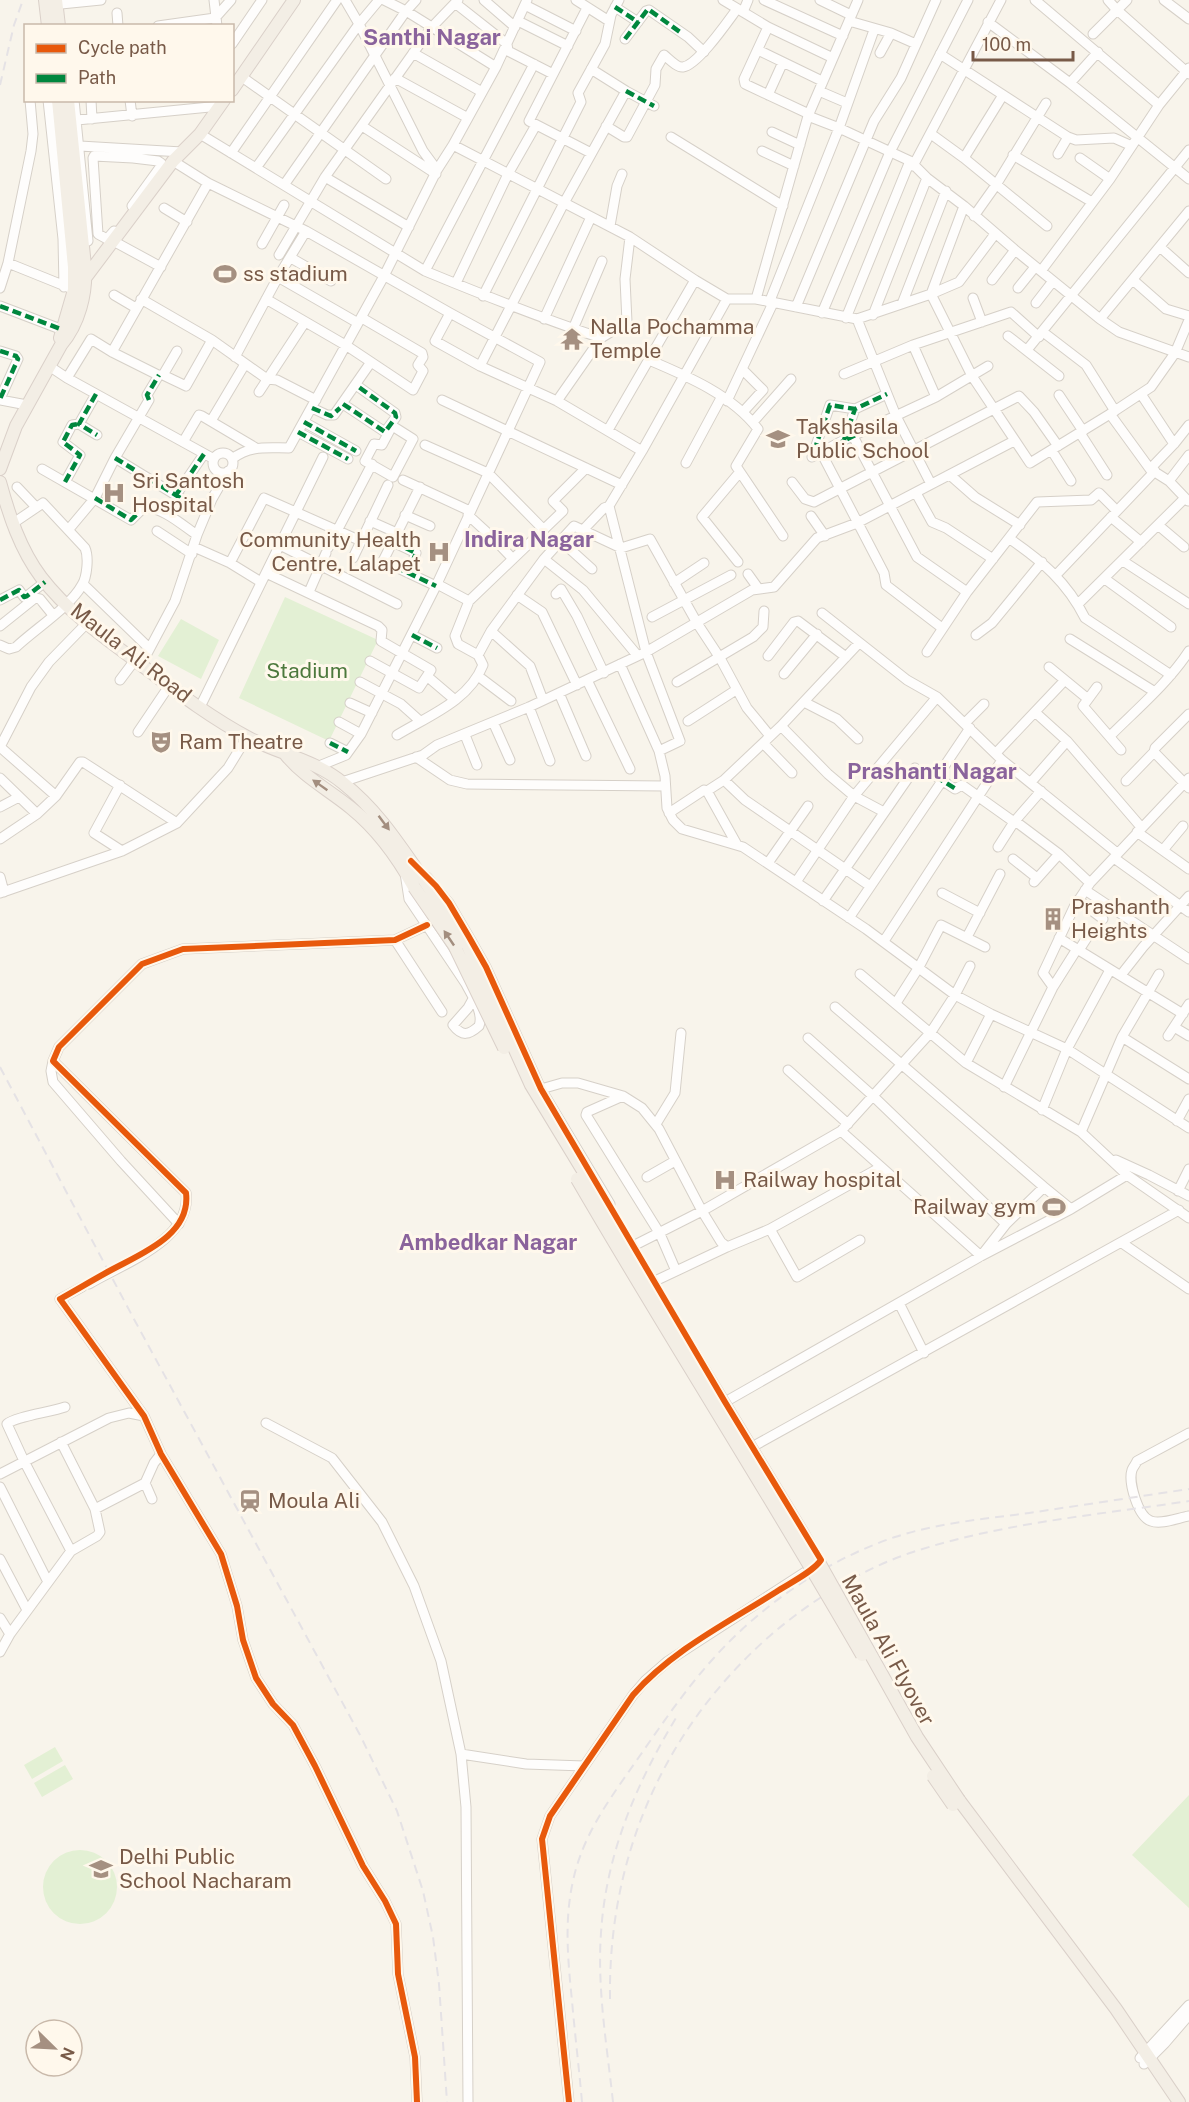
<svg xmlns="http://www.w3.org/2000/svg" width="1189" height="2102" font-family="'Public Sans',sans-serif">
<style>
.green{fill:#e3f0d4}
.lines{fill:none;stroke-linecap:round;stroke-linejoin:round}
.minor-casing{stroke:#d6d0c8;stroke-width:11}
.major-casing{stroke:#dad0c9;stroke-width:14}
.minor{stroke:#fefdfc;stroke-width:9}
.major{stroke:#f3eee5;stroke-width:12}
.rail{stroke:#e5e2e5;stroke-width:2;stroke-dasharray:9 6;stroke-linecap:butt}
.major-bridge-casing{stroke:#dad0c9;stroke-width:14;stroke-linecap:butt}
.major-bridge{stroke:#f3eee5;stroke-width:12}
.quiet{stroke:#00873e;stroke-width:4.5;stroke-dasharray:9 4.5;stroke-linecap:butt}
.cycleway-casing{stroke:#fff8ec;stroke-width:10}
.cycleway{stroke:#e8590c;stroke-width:6}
.oneway{fill:#a38e7f}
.labels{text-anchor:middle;stroke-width:6;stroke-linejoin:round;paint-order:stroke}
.poi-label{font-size:21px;fill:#785a48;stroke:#fff8ec;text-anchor:start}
.street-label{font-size:21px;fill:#785a48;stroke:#fff8ec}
.park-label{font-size:21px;fill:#4d793d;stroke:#fff8ec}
.neighbourhood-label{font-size:22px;font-weight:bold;fill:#8a639c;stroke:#fff8ec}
</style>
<rect width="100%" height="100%" fill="#f8f4eb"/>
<path class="green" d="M285,597L378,640L329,741L239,698Z
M181,619L219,640L201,679L158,656Z
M55,1747L63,1761L32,1779L24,1765Z
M65,1765L73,1779L42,1797L34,1783Z
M1189,1795V1908L1132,1855Z
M43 1887a37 37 0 1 1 74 0a37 37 0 1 1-74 0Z"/>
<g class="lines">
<g class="minor-casing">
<path id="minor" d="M214,0L217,26
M345,0L359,24L423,151L437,170
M384,0L406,11L496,67
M484,0L515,27
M576,0L609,21
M723,0L768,27L833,58
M764,0L843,36
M820,0L851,15
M1035,0L1159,105
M1108,0L1116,9L1189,74
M1164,0L1189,19
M455,3L507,44L508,51L553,74
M61,4L101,0
M525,5L576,31
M615,7L638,22
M587,8L529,121L591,153
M743,12L748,0
M117,13L118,26
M518,21L568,46
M849,21L891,33L916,44
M988,22L1070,83L1189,179
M158,26L215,18L231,0
M768,27L744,79L745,84L809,114
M1093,34L1127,0
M625,39L646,11L649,10L688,37L704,52
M232,44L262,0
M758,50L822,81
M413,53L482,92
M880,53L891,33
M940,54L1068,137L1076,140L1114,138L1132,146
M591,69L626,91L654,106
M242,77L386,179
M395,78L468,118
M1070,83L1098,52
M819,91L847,103
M768,95L783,62
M48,100L63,239L64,287
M74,100L88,241
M91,100L92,119
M130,100L132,116
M808,116L839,128L910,161L927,178L964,206L1015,250L1100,319L1119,332L1189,357
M77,120L220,106
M362,126L436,174
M606,126L624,137H627L655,85L656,69L664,55C668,58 677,68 683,67C698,65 728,21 737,9
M772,132L800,145
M200,134L425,271C483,295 541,318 601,338
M931,134L964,158L1047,226
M671,137L783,206
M453,145L630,237L695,280L727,299H756L857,319L931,294L959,282L995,234
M80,146L182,152
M762,151L794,166
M231,153L337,0
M1058,154L1068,137
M1013,155L1092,202
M964,158L1003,95
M1080,158L1110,179
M173,161L208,183L306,231L450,313L540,362L436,586L361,734L346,755L319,766
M913,166L1001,0
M256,168L359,24L379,0
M325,177L409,227
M284,185L406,11L416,0
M132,206L161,166V163L158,161L133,158
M964,206L931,294L972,376L1030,463L1110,414L1151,387L1175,353L1189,320
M164,208L187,222
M974,216L996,185L1046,103
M610,226L617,186L622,174
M114,231L107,239L98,234L93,158L94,156L133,158L136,150
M115,242L161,267
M262,244L284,205
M1160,247L1189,273
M279,255L325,177L431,28L458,0
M291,258L331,281
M8,263L70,288
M425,271L534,64
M1041,271L1110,179L1159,105L1189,68
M278,277L358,323
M992,280L1015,250
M1133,280L1166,309L1189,316
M456,283L508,174L536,125
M0,288L8,263L31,151L33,134L30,100
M1018,288L1035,267
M114,295L136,308
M483,296L581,102L578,93L605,44L611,15L619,0
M973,298L982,322
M141,299L212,340L267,379L277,380L316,400
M266,299L347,346L413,390L423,371L418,365L423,357L422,353L362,318
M756,299L808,116L858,0
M769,303L839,128L874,30
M1036,303L1053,281
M902,304L946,191
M0,306L63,330
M796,307L874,121L901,78L936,0
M450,313L435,341L480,366L557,401L642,451
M822,313L890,152L968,0
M873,315L927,178
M846,318L910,161
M544,319L591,217
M857,319L896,416L931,484
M1100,319L1189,211
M573,329L602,261
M1043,332L1086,365L1115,411
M1008,336L1059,376
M913,345L936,397
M1027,350L1189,150
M0,351L16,356L18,359L0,399
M112,352L208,183
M235,357L278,277L306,231
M649,360C687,376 732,395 758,429L736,466L783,536
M49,366L67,378L214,459
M480,366L564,203L626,91
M844,374L913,345L1011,312L1039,337
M163,375L177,351
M67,378L91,339L112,352L158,375H163L186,386L212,340
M259,392L305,322
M96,394L79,424L97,435
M887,394L855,409L830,405L812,457L844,440L936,397L988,366
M1141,394L1174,444
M1059,395L1083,431
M0,400L27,405
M442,400L622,485
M557,401L601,338L627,322L625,279L630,237
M727,401L773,303
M343,404L385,432L396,417L395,413L356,385
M312,408L327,415H334L371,362
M743,412L763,390L743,370
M1110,414L1150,469L1169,481L1188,501
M211,421L245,364
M304,422L356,451
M753,422L791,379
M394,427L413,439L393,477L365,461L374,444L382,445L391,428Z
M608,430L695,280
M298,432L348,459
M1080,433L1107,475
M853,436L917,557L967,592
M844,440L855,409
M183,442L199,415L202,416L256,448
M425,445L488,473L544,530
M1052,451L1071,481
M213 463a10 10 0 1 1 20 0a10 10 0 1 1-20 0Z
M115,458L187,502
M824,458L884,573L886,585L942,628
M232,459C250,445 267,448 289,448L384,276L437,170L453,145L496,67L527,0
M686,463L721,398
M42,469L131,520L143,508C162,506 182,525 197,535
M1150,469L1174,444L1189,425
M950,475L975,497L1020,525
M403,480L470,511
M1169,481L1189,455
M65,482L80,455L63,442L72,425L79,424
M792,482L805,499L814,502L1019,396L1034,412L1058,446
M17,487L36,507
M916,493L932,522L946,528L993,559
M176,495L204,454
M405,515L430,526
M468,515L492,537L513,559
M811,516L825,536
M1111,517L1141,542
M370,521L397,533
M1158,525L1184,547
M69,529L95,498L115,458L149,400L147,395L159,375
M583,530L604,508L609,506
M157,531L192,554
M1010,539C1042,561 1067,582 1085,618L1171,675
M561,541L592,569
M393,542L416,553L408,573
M280,545L397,604
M194,547L230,563L261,582
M328,548L372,464
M353,558L388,485
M544,559L583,590L637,655
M383,561L436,586
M1123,561L1189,604
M738,562L702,517L739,473
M230,563L264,498L361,541
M380,567L420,487
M266,573L378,626L382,630L381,641L431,670L419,688L370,661
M748,574L758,588
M1056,575L1155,471
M1105,579L1171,627
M674,583L704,563
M83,584L149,648
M437,584L469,601
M309,592L326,553
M556,594L561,589L577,616L604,673
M517,595L542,612L577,685
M0,600L19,590L24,597L27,596L45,582
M1078,604L1185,498
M822,613L907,680L937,697L1002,760L1117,853
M652,617L731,575
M0,626L35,598L40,599L53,615
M491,631L530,666L543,700
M412,635L437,648
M976,635L992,623L1042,562
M1070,639L1155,692
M0,645L9,649L16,647C35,629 70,607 82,585C87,577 89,557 85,548L43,503L12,524
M927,652L967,592L1037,502L1091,500L1099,493L1117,511
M478,655L458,644L455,636L469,601L563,511L553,501L586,468
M768,656L794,622L798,621L846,657
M620,664L659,751L665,776L667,808L673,820L682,829L743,847L866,929L955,995L991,1014L1067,1049L1189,1128
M141,665L175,601L197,535L212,499L228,471
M1049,667L1088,699
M784,674L817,634
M478,676L511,701
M428,677L455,700
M120,680L135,660
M587,680L630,769
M360,682L401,704L420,721
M677,682L753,637L763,627L764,611
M1097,687L1083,706L1121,750
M559,693L586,756
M804,702L837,719L858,739
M350,703L372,713
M200,707L323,457
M529,707L550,761
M1036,713L1067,741L1141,827
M1189,714L1155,748L1154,752L1189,788
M688,721L736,690
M339,722L361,734
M493,722L510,760
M965,723L984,704
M781,726L828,774L854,796L884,812
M970,728L937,777L955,789L962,785L1014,822
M138,732L169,686
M397,735C428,716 469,701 483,665L478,655L491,631L544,559L574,526L621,548L650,539L697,623L720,658L747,708L770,736
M465,735L477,765
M1110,736C1137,709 1168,683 1189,651
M330,743L348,752
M763,743L792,773
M0,747L31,687L49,662L86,624
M0,747L56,796
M659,751L680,741L646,652L609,506L642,451L727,299
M996,753L1065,680
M416,757L450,780L467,784L665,786
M0,778L37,814
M724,780L745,800L870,886
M1126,781L1154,752
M342,782L423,755L437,745L529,707L646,652L752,590L774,587L817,538L857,523L1014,441
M1031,782L1067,741
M120,785L94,833L122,851
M707,791L736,843
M0,807L19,797
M669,813L704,790L707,791L724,780L781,726L859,643
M1015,821L1059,854L1090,883
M1137,832L1189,869
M0,839L37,814L56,796L80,762H83L177,823
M998,847L1014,822L1041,791
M1163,850L1183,826
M1114,858L1189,912
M1013,859L1037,878
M768,863L808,806
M405,873L409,899L466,984C472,996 484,1013 479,1026C469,1035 462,1037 453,1025L468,1008L473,999
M0,877L4,892
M427,877L449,903L469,937L486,967L541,1089L610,1204
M796,882L854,796L937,697
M1034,882L1059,854
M1085,890L1189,959
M0,893L122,851L177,823L228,768L247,737
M942,893L980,913
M1078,900L1103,919
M823,901L915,768
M849,918L942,781
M967,937L1000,874
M1059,938L1183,1014
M395,940L442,1012
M884,941L1002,760
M1079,950L1090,933
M860,974L966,1063L1081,1132L1127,1175L1189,1218
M1121,975L1143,947L1189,896
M1053,987L1043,973L1074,907L1090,883L1189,778
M896,1003L919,967L941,925L985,947
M835,1007L1044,1187L1071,1209
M1174,1027L1189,1036
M1168,1036L1189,1004
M1122,1037L1189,1079
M808,1038L873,1096L1006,1224
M53,1061L51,1071L53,1082L121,1161L179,1224
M966,1063L991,1014
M788,1070L848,1124
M1004,1087L1053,987L1077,949
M541,1089L562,1083H578L623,1096L642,1108L659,1129L702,1211L721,1242L727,1247L770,1229L881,1167
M623,1096L587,1112L586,1115L660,1234L676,1271
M1042,1110L1067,1049L1110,970
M1177,1121L1189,1099
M656,1124L675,1093L681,1033
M841,1131L981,1256L1006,1224L1044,1187
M1081,1132L1122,1037L1159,974
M1116,1160L1149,1175L1189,1196
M647,1177L675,1161
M1178,1191L1189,1169
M770,1229L797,1277L860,1240
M1122,1243L1189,1289
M633,1246L702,1211L841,1131L931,1032L955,995L970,966
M655,1281L727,1247
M89,1284C122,1264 192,1240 186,1193L53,1061L59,1047L142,964L183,949L395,940L427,925
M82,1287L60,1299L144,1416L161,1454L221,1554L237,1606L243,1640L256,1678L273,1704L293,1725L315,1766L363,1866L385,1901L396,1924L398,1974L415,2057L417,2102
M899,1303L924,1353
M725,1402L981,1256L1071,1209L1127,1175
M65,1407C51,1412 14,1417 7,1424L24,1461L71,1551
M266,1423L332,1458L382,1522L414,1586L441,1661L461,1754L466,1807L468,2102
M1189,1433L1137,1461C1136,1464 1133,1467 1132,1470C1128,1482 1138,1517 1151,1521C1161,1525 1178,1518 1189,1516
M752,1447L1179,1210
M0,1474L109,1418L129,1413L144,1416
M145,1483L152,1499
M0,1487L48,1582
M95,1509L145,1483L154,1463L161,1454
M0,1559L27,1610
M0,1618L10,1634
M0,1652L10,1634L71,1551L97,1536L100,1532L95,1509L61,1442
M461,1754L526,1764L584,1766
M1140,2058L1189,2005
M1144,2064L1165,2043L1189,2015
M569,2102L542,1839L550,1816L633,1695L645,1681L668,1661L816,1565"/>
</g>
<g class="major-casing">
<path id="major" d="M45,0L48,26
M56,0L59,26
M232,90L294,0
M58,100L74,267V290L60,338
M83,281L173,161L200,134L224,100
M0,469L16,426L61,345C79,324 87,293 85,266L68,100
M0,482C9,515 20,549 41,577C67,611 102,636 136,661C172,688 209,717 249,738C280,754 315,760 343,783C378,811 398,843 424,880
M286,755C304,777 329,790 351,808C377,829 398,858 414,887
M959,1800L1116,2009L1179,2102"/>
</g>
<use href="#minor" class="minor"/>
<use href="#major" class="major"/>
<path class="rail" d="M0,85L14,25L23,0
M0,1067L135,1321L360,1735L397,1811L423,1891L433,1937L439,1984L447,2102
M610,1999C608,1856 664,1728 772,1634C813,1599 862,1569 913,1552C1001,1523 1097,1515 1189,1501
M582,2102C579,2068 575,2035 572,2001C568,1961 564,1921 573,1881C583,1833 612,1796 639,1757C662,1724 685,1690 712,1660C760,1606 826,1560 895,1537C938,1523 984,1519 1029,1513C1082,1505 1136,1497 1189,1489
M613,2102C607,2046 597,1989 601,1933C606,1854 636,1784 676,1718"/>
<g class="major-bridge-casing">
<path id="major-bridge" d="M424,880L468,946L531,1085L802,1532L917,1737L959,1800
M414,887L454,945L504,1048
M577,1179C670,1339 770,1495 862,1655
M933,1776L953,1805"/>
</g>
<use href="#major-bridge" class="major-bridge"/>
<path class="quiet" d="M615,7L638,22
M625,39L648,9L680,32
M626,91L654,106
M0,306L63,330
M0,351L16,356L18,359L0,399
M96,394L79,424L97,435
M149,400L147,395L159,375
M343,404L385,432L396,417L395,413L356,385
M312,408L331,416L340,408
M304,422L356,451
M867,429L812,457L830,405L855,409L887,394
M298,432L348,459
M844,440L855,409
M115,458L187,502
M65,482L80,455L63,442L72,425L79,424
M176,495L204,454
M95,498L131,520L139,512
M393,542L416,553L408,573
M383,561L436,586
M0,600L19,590L24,597L27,596L45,582
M412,635L437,648
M330,743L348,752
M937,775L938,778L956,789"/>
<g class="cycleway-casing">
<path id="cycleway" d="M411,861L436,886L449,903L469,937L486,967L541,1089L725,1402L821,1560C813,1572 788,1584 776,1592C727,1623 671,1651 633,1695L550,1816L542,1839L569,2102
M417,2102L415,2057L398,1974L396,1924L385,1901L363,1866L315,1766L293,1725L273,1704L256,1678L243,1640L237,1606L221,1554L161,1454L144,1416L60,1299C78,1289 96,1278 113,1269C143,1253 191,1234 186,1193L53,1061L59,1047L142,964L183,949L395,940L427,925"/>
</g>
<use href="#cycleway" class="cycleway"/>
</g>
<defs><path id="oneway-solid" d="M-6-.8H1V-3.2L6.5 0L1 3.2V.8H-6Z" transform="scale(1.5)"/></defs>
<g class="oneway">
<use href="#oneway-solid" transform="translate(320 785) rotate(-145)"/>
<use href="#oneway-solid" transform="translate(384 823) rotate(53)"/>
<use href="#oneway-solid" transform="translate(449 938) rotate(-124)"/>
</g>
<defs>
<g id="stadium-bare" transform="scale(1.8)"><path d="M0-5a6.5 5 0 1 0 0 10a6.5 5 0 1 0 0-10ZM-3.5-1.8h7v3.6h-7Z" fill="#a59081" stroke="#fff8ec" stroke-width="2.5" paint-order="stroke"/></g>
<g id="temple-bare" transform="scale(1.8)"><path d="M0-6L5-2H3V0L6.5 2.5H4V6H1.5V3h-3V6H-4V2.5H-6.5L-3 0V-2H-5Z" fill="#a59081" stroke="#fff8ec" stroke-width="2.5" paint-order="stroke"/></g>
<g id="school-bare" transform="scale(1.8)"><path d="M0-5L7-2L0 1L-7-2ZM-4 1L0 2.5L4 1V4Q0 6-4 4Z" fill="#a59081" stroke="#fff8ec" stroke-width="2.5" paint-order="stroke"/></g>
<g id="hospital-bare" transform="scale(1.8)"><path d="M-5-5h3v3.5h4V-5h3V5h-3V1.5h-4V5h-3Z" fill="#a59081" stroke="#fff8ec" stroke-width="2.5" paint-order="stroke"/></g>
<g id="theatre-bare" transform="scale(1.8)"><path d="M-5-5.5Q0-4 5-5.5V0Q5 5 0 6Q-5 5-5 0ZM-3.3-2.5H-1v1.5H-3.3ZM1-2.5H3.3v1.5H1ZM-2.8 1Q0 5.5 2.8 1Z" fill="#a59081" stroke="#fff8ec" stroke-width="2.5" paint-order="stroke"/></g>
<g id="building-bare" transform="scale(1.8)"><path d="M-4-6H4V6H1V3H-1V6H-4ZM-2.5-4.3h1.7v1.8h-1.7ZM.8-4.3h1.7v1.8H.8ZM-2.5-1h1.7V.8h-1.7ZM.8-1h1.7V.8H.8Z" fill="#a59081" stroke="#fff8ec" stroke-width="2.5" paint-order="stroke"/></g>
<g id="station-bare" transform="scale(1.8)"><path d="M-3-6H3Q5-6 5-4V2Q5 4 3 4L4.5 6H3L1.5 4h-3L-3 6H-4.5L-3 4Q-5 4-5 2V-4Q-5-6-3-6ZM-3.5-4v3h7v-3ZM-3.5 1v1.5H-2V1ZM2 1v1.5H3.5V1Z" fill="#a59081" stroke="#fff8ec" stroke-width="2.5" paint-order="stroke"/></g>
</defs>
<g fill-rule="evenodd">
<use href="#stadium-bare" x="225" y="274"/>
<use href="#temple-bare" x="572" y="339"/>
<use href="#school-bare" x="778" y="439"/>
<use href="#hospital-bare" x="114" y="493"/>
<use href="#hospital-bare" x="439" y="552"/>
<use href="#theatre-bare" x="161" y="742"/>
<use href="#building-bare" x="1053" y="919"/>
<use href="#hospital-bare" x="725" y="1180"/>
<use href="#stadium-bare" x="1054" y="1207"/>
<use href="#station-bare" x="250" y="1501"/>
<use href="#school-bare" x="101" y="1869"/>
</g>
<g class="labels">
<g class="poi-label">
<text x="243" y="281">ss stadium</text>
<text x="590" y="334">Nalla Pochamma<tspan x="590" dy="24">Temple</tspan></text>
<text x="796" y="434">Takshasila<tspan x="796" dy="24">Public School</tspan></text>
<text x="132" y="488">Sri Santosh<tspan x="132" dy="24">Hospital</tspan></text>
<text x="421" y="547" text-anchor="end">Community Health<tspan x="421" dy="24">Centre, Lalapet</tspan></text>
<text x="179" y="749">Ram Theatre</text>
<text x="1071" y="914">Prashanth<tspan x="1071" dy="24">Heights</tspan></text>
<text x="743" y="1187">Railway hospital</text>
<text x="1036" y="1214" text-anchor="end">Railway gym</text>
<text x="268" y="1508">Moula Ali</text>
<text x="119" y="1864">Delhi Public<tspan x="119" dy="24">School Nacharam</tspan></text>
</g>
<g class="street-label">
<text transform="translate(131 653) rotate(38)" y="7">Maula Ali Road</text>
<text transform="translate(888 1650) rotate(61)" y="7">Maula Ali Flyover</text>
</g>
<g class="park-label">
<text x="307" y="678">Stadium</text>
</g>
<g class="neighbourhood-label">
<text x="432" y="45">Santhi Nagar</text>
<text x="529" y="547">Indira Nagar</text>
<text x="932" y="779">Prashanti Nagar</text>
<text x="488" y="1250">Ambedkar Nagar</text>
</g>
</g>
<rect x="24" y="24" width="210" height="78" fill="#fff8ec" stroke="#c9b9aa" stroke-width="1.5"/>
<rect x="36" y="44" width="30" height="9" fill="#e8590c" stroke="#c9b9aa" stroke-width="1.5"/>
<text x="78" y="54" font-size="18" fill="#785a48">Cycle path</text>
<rect x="36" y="74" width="30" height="9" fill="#00873e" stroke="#c9b9aa" stroke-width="1.5"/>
<text x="78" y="84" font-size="18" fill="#785a48">Path</text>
<g transform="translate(54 2048) rotate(114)"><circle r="28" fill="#fff8ec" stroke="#c9b9aa" stroke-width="1.5"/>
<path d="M0-4.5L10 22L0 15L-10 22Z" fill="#a59081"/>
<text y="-9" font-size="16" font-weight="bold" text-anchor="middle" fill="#785a48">N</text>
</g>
<path d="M973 51v9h100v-9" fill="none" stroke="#785a48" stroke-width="3"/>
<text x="982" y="51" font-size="18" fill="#785a48" stroke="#fff8ec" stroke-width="4.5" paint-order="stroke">100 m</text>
</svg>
